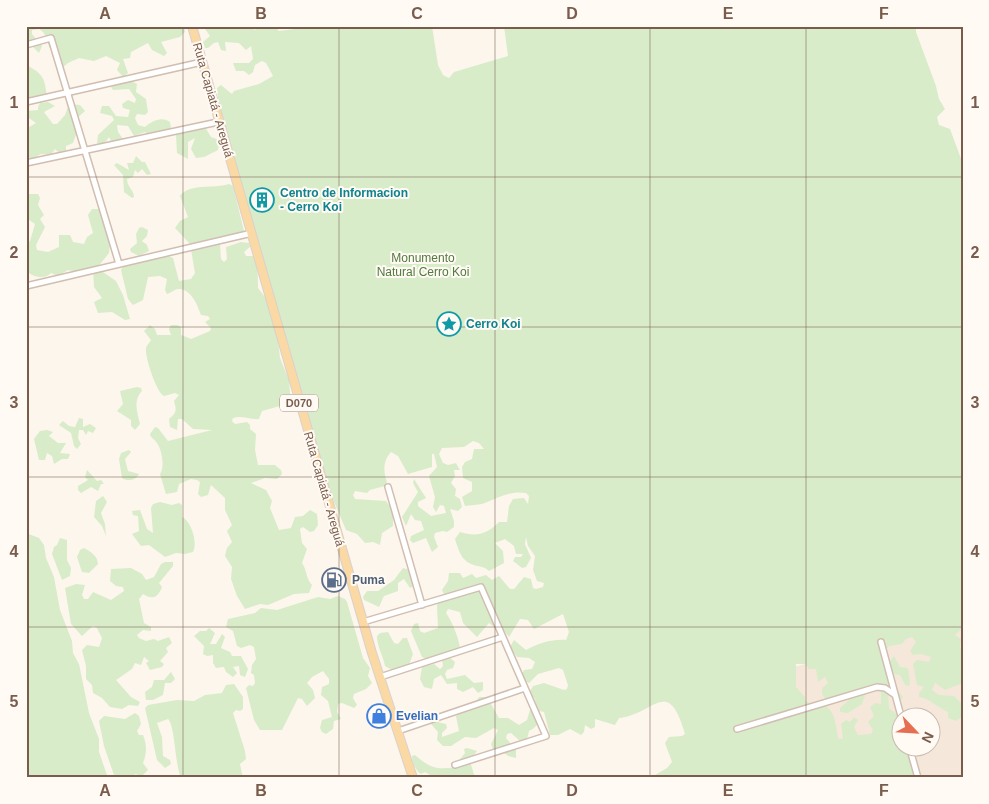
<svg xmlns="http://www.w3.org/2000/svg" width="989" height="804" font-family="Helvetica,sans-serif">
<style>
.residential{fill:#f5e8da}
.green{fill:#d8ecc9}
.lines{fill:none;stroke-linecap:round;stroke-linejoin:round}
.street-casing{stroke:#d1beb0;stroke-width:8}
.primary-casing{stroke:#dad1cd;stroke-width:10}
.street{stroke:#fff;stroke-width:5}
.primary{stroke:#fbd9a5;stroke-width:8}
.grid{fill:none;stroke:#7a5c4d;stroke-width:1;stroke-opacity:0.55}
.labels{text-anchor:middle;stroke-width:4;stroke-linejoin:round;paint-order:stroke}
.shield{fill:#fffaf3;stroke:#a28b7f;stroke-width:1}
.shield-label{font-size:11px;font-weight:bold;fill:#7a5c4d}
.street-label{font-size:12px;fill:#7a5c4d;stroke:#fffaf3}
.culture-label{font-size:12px;font-weight:bold;fill:#0d838f;stroke:#fffaf3;text-anchor:start}
.park-label{font-size:12px;fill:#537a41;stroke:#fffaf3}
.service-label{font-size:12px;font-weight:bold;fill:#4e5e75;stroke:#fffaf3;text-anchor:start}
.shop-label{font-size:12px;font-weight:bold;fill:#366cbe;stroke:#fffaf3;text-anchor:start}
.neatline{fill:none;stroke:#7a5c4d;stroke-width:2}
.grid-label{font-size:16px;text-anchor:middle;font-weight:bold;fill:#7a5c4d}
</style>
<rect width="100%" height="100%" fill="#fdf6ec"/>
<path class="residential" d="M963,621V778H915L906,747L932,746V716H902L901,730L761,769L735,683Z"/>
<path class="green" d="M26,26H184L185,32L180,37L161,42L167,53L164,56L152,50L148,43L131,52L130,58L123,59L128,73L123,77L117,70L120,63L106,56L94,61L79,58L68,63L61,69C58,61 54,57 51,50C46,42 48,34 39,29L32,30V34L42,46L39,53L26,40Z
M203,26H253L254,30L263,26H275L279,31L319,26H432L438,65L443,75L449,78L454,72L508,56L504,26H916V32L936,86L939,99L945,109L937,117L939,125L950,129L963,164V628L955,635L961,639L960,647L963,651V683L945,690L935,683L932,690L939,695L954,696L963,705V716L956,721L948,718V712C936,707 931,699 919,697V693L924,687L917,685L913,664L917,660L929,662L931,657L921,654L913,655L910,651L916,642L912,637L906,639L902,644L889,646L885,651L890,661L894,656L900,667L908,668L910,682L909,686L905,685L900,675L894,674L898,691L903,697L900,701L890,688L879,684L866,693L862,704L848,713L840,712V708L851,698L858,696L859,693L856,690L827,701L822,694V688L828,683L825,677L818,682L816,669H809L805,664H796V687L805,697V701L819,707L825,705C836,713 836,726 838,738L841,739L843,738L841,724L846,720L850,722L854,717L858,720L854,727L858,735L871,734L873,730L868,722L874,716L870,707L875,703L881,704V692L888,691L889,708L901,718L902,746L909,747L916,778H650L667,768L672,762L665,743L669,737L682,736L685,734C668,675 655,714 619,718L615,725L595,719V727L591,729L585,725L584,732L581,735L570,729L558,735H550L544,712L540,711C539,722 539,726 529,731L527,739L520,741L511,733L507,734L506,738L516,750V758L508,756L502,751L494,752L491,744L498,730L494,728L476,738L465,737L451,746H443L437,740L438,732L431,724L434,721L446,724L447,728L442,733V737L459,731L456,716L462,710L473,708L479,697H487L499,718H508L519,725L527,720L530,710L536,707L535,699L529,693L533,686L544,683L564,690L567,689L568,685L563,670L559,668L538,674L529,683L524,681L522,674L524,670L532,669L535,662L529,658L517,657L510,647L514,640L526,650C539,643 552,639 566,640L569,632L563,614L534,629L528,620L520,619L509,637L502,628L498,630L489,623L477,637L463,623L460,612L448,609L446,613C452,621 459,638 460,649L429,660L422,657L411,631L414,624L418,623L420,631L424,633L438,628L437,605L439,602L451,600L452,597L444,594L442,590L448,581L449,573H460L463,578L472,574L476,578L486,575L492,580L499,576L510,589H514L524,577L531,579L533,588L536,589L543,587L544,583L537,581L533,570L535,556L528,546L526,537L525,544L531,558L526,567L522,568L513,561L515,557H521L523,554H516L514,546L505,539L495,543L503,551L504,563L489,571C484,566 480,567 474,565C461,561 459,551 455,539L460,532C476,537 486,535 499,522H507L509,506L513,499L524,498L528,504L529,496L526,493C510,490 497,499 482,504C477,505 471,505 465,506L462,497L472,491V482L463,478L462,467L465,462L472,459L474,449H484L479,443L473,441L464,447L442,448L439,454L443,463L448,465L456,463L460,470H454L455,476L451,483L456,489L455,496L460,499L462,507L458,511L450,509L454,521V527L447,532L443,531L435,533L434,537L438,547L432,552L426,538L413,543L410,540L411,536L424,530L421,521L415,520L411,514L406,526L402,517L418,492L413,483L414,479L426,498L418,502V506L431,516L446,513L444,506L440,505L436,512L433,507L435,497L429,476L437,467L434,454H432V467L408,474L398,456L391,452C383,461 383,471 387,482L385,486L370,490L367,493L355,491L353,495L355,499L386,501L393,511V526L382,533L380,545L373,542L365,543L357,534L346,530L332,497L326,491L322,477L321,460L310,448L307,413L270,285L267,282L234,157L236,156C224,135 219,112 217,88L221,85L232,94L234,91L259,84L273,76L266,63L262,61L255,65L253,72L249,75L244,71H236L233,63H249L253,59L251,46L246,50L239,43L225,42L226,51L221,50L218,42L214,43L208,48H205L203,42L210,36Z
M26,65C43,74 44,76 47,96L26,102Z
M121,82H133L137,84L136,92L146,99L148,112L145,115L137,114L135,118L138,125L145,127C152,121 162,116 170,122L171,128L167,131L160,130L159,134L150,136L145,132L134,136L128,126L117,125L118,132L123,139L122,143H112L109,137L104,144L101,145L97,143L98,135L114,120L112,116L100,113L102,106H109L116,116L128,117L130,110L123,108L122,104L128,100L135,103L136,99L129,89L113,90L111,87Z
M48,102L55,106L44,112L53,124H57L65,115L69,104L80,105L85,111L75,120L77,132L73,143L66,146V152L60,154L55,149L51,155L41,154L32,159L26,156V129L36,123L26,116V111L38,110V107L40,103Z
M205,127L211,137L219,140L218,150L204,157L196,158L191,149L195,138L188,142V159L177,153L176,135Z
M136,156L142,162H145L151,174L147,175L142,169L138,173L135,170L133,177L127,179C127,187 134,190 134,197L132,198L124,192L123,175L114,165L117,163L129,170L127,163H133Z
M229,184L233,186L244,231L243,233L209,241L220,244L221,259L224,262L227,259L226,247L241,242L249,243L250,247L244,252L246,256H254C258,266 258,278 258,288L268,301L277,329L280,358L289,380L291,404L289,406H280L262,411L259,419C250,420 242,415 233,418L232,421L235,424L247,422L250,425V429L256,434L255,450L258,465H275L281,470L282,474L277,479L265,478L251,483L266,490L272,501L270,508L279,530L291,528L295,517L303,516L310,510L317,514L318,525L314,531L310,532L303,527L300,529L302,543L307,549L302,563C307,570 306,579 312,585L309,593L294,594L268,605L260,604L245,609L237,596L231,579L232,567L225,556L227,548L232,542L227,531L232,525L225,510V498L211,485L208,495L201,497L198,494L200,482L197,480L191,479L179,484L177,492L166,494L160,474C165,467 162,450 157,443C154,438 151,439 150,434L155,427L158,428L168,441L212,430L193,429L182,419H178L177,430L170,427L169,419C176,413 177,411 174,401L179,395L175,393L164,396C157,393 145,358 146,349C146,345 150,343 151,340L144,331L150,325L155,329L157,335H171L169,329L171,325H177L181,327V335L191,339L210,331L211,328L205,322L210,319L208,316L201,315C198,306 191,288 178,289C175,289 171,293 167,294L165,290L167,279L160,276L148,277L143,300L133,305L128,299L121,270L123,266C136,262 160,251 173,258L179,281L191,279L195,273L190,244L175,228L180,221L188,217L180,196C189,183 214,189 229,184Z
M26,194H38L40,198L38,205L44,215L40,219L45,227L36,245L37,250L48,252L59,247V235H70L73,242L84,244L87,237L93,233L88,215L92,209H99L110,244L109,253L97,268L116,281L123,295L130,319L125,320L112,312L98,313L94,302L102,298L94,287L93,268L77,272L68,270L58,276L51,273C46,279 34,278 28,272L26,243L30,241L35,224L26,218Z
M142,227L148,230L147,236L142,241L147,245L149,251L139,256L131,252L130,249L137,243L136,234L139,228Z
M137,387L141,388L142,391C133,400 137,412 140,424L135,430L131,426V420L117,411L123,404L120,391Z
M79,418L83,419V427L90,424L96,428L93,433L88,431L86,435L83,430H79L78,438L81,444L77,449L74,446L71,433L59,425L63,421L69,426L75,427Z
M47,430L53,432L49,436L58,443H66L60,453L70,454L68,459H62L54,464L52,456L47,453L45,460H39L34,439L40,431Z
M129,450L131,452L125,459L128,471L139,474C137,480 127,482 122,478L119,459L121,453Z
M87,470L97,481L101,480L104,484H101L98,491L91,487L81,493L78,490V486L88,480L85,477Z
M103,496L107,502L101,513L105,524L106,536L102,526L94,517L96,501Z
M160,502L172,505L179,503L182,505V517C191,521 198,542 193,552L185,554L176,553L165,557L149,545L141,546L132,534L139,531L138,516L133,515L132,511L140,510L147,529L153,533L151,508L153,504Z
M26,533L39,538L44,545L46,558L54,577L60,610L72,641L73,653L79,664L89,713L99,739V752L108,778H26Z
M60,538L67,540V560L71,568L70,576L62,580L52,554L54,547L57,545Z
M84,548C90,551 98,556 98,564L89,573L82,572L77,557L80,550Z
M165,562H173V566L159,583L162,587C158,598 152,600 143,594L139,599L144,623L151,627V631L143,630L137,635L139,638L146,641L154,639L158,641L169,637L172,643L166,648L168,652L160,661L164,664L162,667L150,670L146,663L149,661L144,657L141,665L135,663L132,669L116,680L131,697L140,702L138,706L129,705L122,709L110,707L102,698L93,693L92,685L86,679V666L82,650L87,645L99,647L102,638L97,628L93,626L82,636L71,624L65,588L76,584L85,585L82,595L84,599H88L93,592L111,600L124,591L123,587L116,586L110,581L111,569L131,568L142,574L146,580L154,577L161,564Z
M403,568L410,570L414,586L410,588L404,579L398,583V591L384,596L379,607L364,600L363,597L367,591H378L394,580Z
M338,596L345,599L347,602L363,658L370,668L368,676L372,683L366,689L354,694L353,698L357,705L354,708L342,703L338,704L337,712L341,719L334,721L333,729L326,734L322,732L320,728L322,720L332,717L328,701L321,695L322,687L329,684V679L323,671L312,677L307,683L313,690L315,698L307,706L302,699L298,698L282,730H260L254,720L246,688L249,685L253,686L255,683L254,675L251,673L252,665L256,659L254,647L250,645L241,648L237,646L233,631L226,627L228,619L255,613L261,608L277,610L318,597L330,599Z
M209,628L215,633L210,644H216L222,634L225,637L221,648L230,652L232,656H241L248,669L245,677L240,675L239,666L233,667L237,673L233,677L226,672L224,667L216,668L213,663V655L207,656L203,654L204,646L194,636L200,631H206Z
M388,632L394,643L398,644L403,638H407L413,654L409,665L392,670L385,666C383,655 377,647 377,636L380,633Z
M449,657L455,662L453,668L447,670L445,674L447,679L465,675L474,683L483,682V690L478,693L473,687L463,692L457,689V683L447,684L441,675L434,679L432,689L424,687L420,679L422,667L434,664L440,669L443,666L442,660Z
M171,672L175,679L171,683H165L163,695L153,700H146L145,692L152,687L154,680H164Z
M234,684L243,697V709L240,711L236,710L233,713L245,751L246,759L240,764L243,778H181C175,765 175,725 168,719L157,723L162,737L163,756L170,760L171,764L165,768L157,760L145,708L148,705L177,700L194,701L205,695L222,693L226,685Z
M135,713L139,716L141,724L137,731L139,735H143C147,745 147,752 143,763L148,770L142,776L135,774L132,778H115L104,746L99,721L104,716L125,719Z
M467,748L477,751L470,761L475,778L439,776L435,778L425,772L421,774C416,771 412,762 412,756L415,755C432,770 439,770 461,766L460,759L465,753L464,749Z"/>
<g class="lines">
<g class="street-casing">
<path id="street" d="M26,45L51,38L119,264
M26,102L202,62
M26,163L218,122
M26,286L252,233
M388,487L422,605
M363,622L481,587L546,736L455,765
M881,642L902,720
M380,677L503,637
M737,729L877,687L885,688L895,695
M398,731L525,688
M909,746L918,778"/>
</g>
<g class="primary-casing">
<path id="primary" d="M192,26L372,653L413,778"/>
</g>
<use href="#street" class="street"/>
<use href="#primary" class="primary"/>
</g>
<path class="grid" d="M183,26V778M339,26V778M495,26V778M650,26V778M806,26V778M26,177H963M26,327H963M26,477H963M26,627H963"/>
<defs>
<g id="building-ring" transform="scale(1.25)"><circle r="9.5" fill="#fffaf3" stroke="#0f9aa8" stroke-width="1.5"/><path d="M-4-6H4V6H1V3H-1V6H-4ZM-2.5-4.3h1.7v1.8h-1.7ZM.8-4.3h1.7v1.8H.8ZM-2.5-1h1.7V.8h-1.7ZM.8-1h1.7V.8H.8Z" fill="#0f9aa8"/></g>
<g id="sight-ring" transform="scale(1.25)"><circle r="9.5" fill="#fffaf3" stroke="#0f9aa8" stroke-width="1.5"/><path d="M0-6L1.8-2.2L6-1.7L2.9 1.2L3.7 5.4L0 3.3L-3.7 5.4L-2.9 1.2L-6-1.7L-1.8-2.2Z" fill="#0f9aa8"/></g>
<g id="fuel-ring" transform="scale(1.25)"><circle r="9.5" fill="#fffaf3" stroke="#5c6f8a" stroke-width="1.5"/><path d="M-5.5-6h7V0h2V4h1.3V-2.5L3-4.5l.8-.8L6-3V5H2.5V1h-1V6h-7ZM-4.2-4.7v3.2H.2V-4.7Z" fill="#5c6f8a"/></g>
<g id="shop-ring" transform="scale(1.25)"><circle r="9.5" fill="#fffaf3" stroke="#3f7fe0" stroke-width="1.5"/><path d="M-5-2.5h2.3a2.7 3.5 0 0 1 5.4 0H5L5.5 6h-11ZM-1.5-2.5h3a1.5 2.3 0 0 0-3 0Z" fill="#3f7fe0"/></g>
</defs>
<g fill-rule="evenodd">
<use href="#building-ring" x="262" y="200"/>
<use href="#sight-ring" x="449" y="324"/>
<use href="#fuel-ring" x="334" y="580"/>
<use href="#shop-ring" x="379" y="716"/>
</g>
<g class="labels">
<rect class="shield" x="280" y="394.5" width="38" height="17" rx="4"/>
<g class="shield-label">
<text x="299" y="407">D070</text>
</g>
<g class="street-label">
<text transform="translate(213 100) rotate(74)" y="4">Ruta Capiatá - Areguá</text>
<text transform="translate(324 489) rotate(74)" y="4">Ruta Capiatá - Areguá</text>
</g>
<g class="culture-label">
<text x="280" y="197">Centro de Informacion<tspan x="280" dy="14">- Cerro Koi</tspan></text>
<text x="466" y="328">Cerro Koi</text>
</g>
<g class="park-label">
<text x="423" y="262">Monumento<tspan x="423" dy="14">Natural Cerro Koi</tspan></text>
</g>
<g class="service-label">
<text x="352" y="584">Puma</text>
</g>
<g class="shop-label">
<text x="396" y="720">Evelian</text>
</g>
</g>
<rect width="989" height="804" fill="none" stroke="#fffaf3" stroke-width="55"/>
<g transform="translate(916 732) rotate(115)"><circle r="24" fill="#fffaf3" stroke="#cabbb1"/>
<path d="M0-4L9 19L0 12L-9 19Z" fill="#e76f51"/>
<text y="-8" font-size="14" font-weight="bold" text-anchor="middle" fill="#7a5c4d">N</text>
</g>
<rect x="28" y="28" width="934" height="748" class="neatline"/>
<g class="grid-label">
<text x="105" y="19">A</text>
<text x="261" y="19">B</text>
<text x="417" y="19">C</text>
<text x="572" y="19">D</text>
<text x="728" y="19">E</text>
<text x="884" y="19">F</text>
<text x="14" y="108">1</text>
<text x="975" y="108">1</text>
<text x="14" y="258">2</text>
<text x="975" y="258">2</text>
<text x="14" y="408">3</text>
<text x="975" y="408">3</text>
<text x="14" y="557">4</text>
<text x="975" y="557">4</text>
<text x="14" y="707">5</text>
<text x="975" y="707">5</text>
<text x="105" y="796">A</text>
<text x="261" y="796">B</text>
<text x="417" y="796">C</text>
<text x="572" y="796">D</text>
<text x="728" y="796">E</text>
<text x="884" y="796">F</text>
</g>
</svg>
